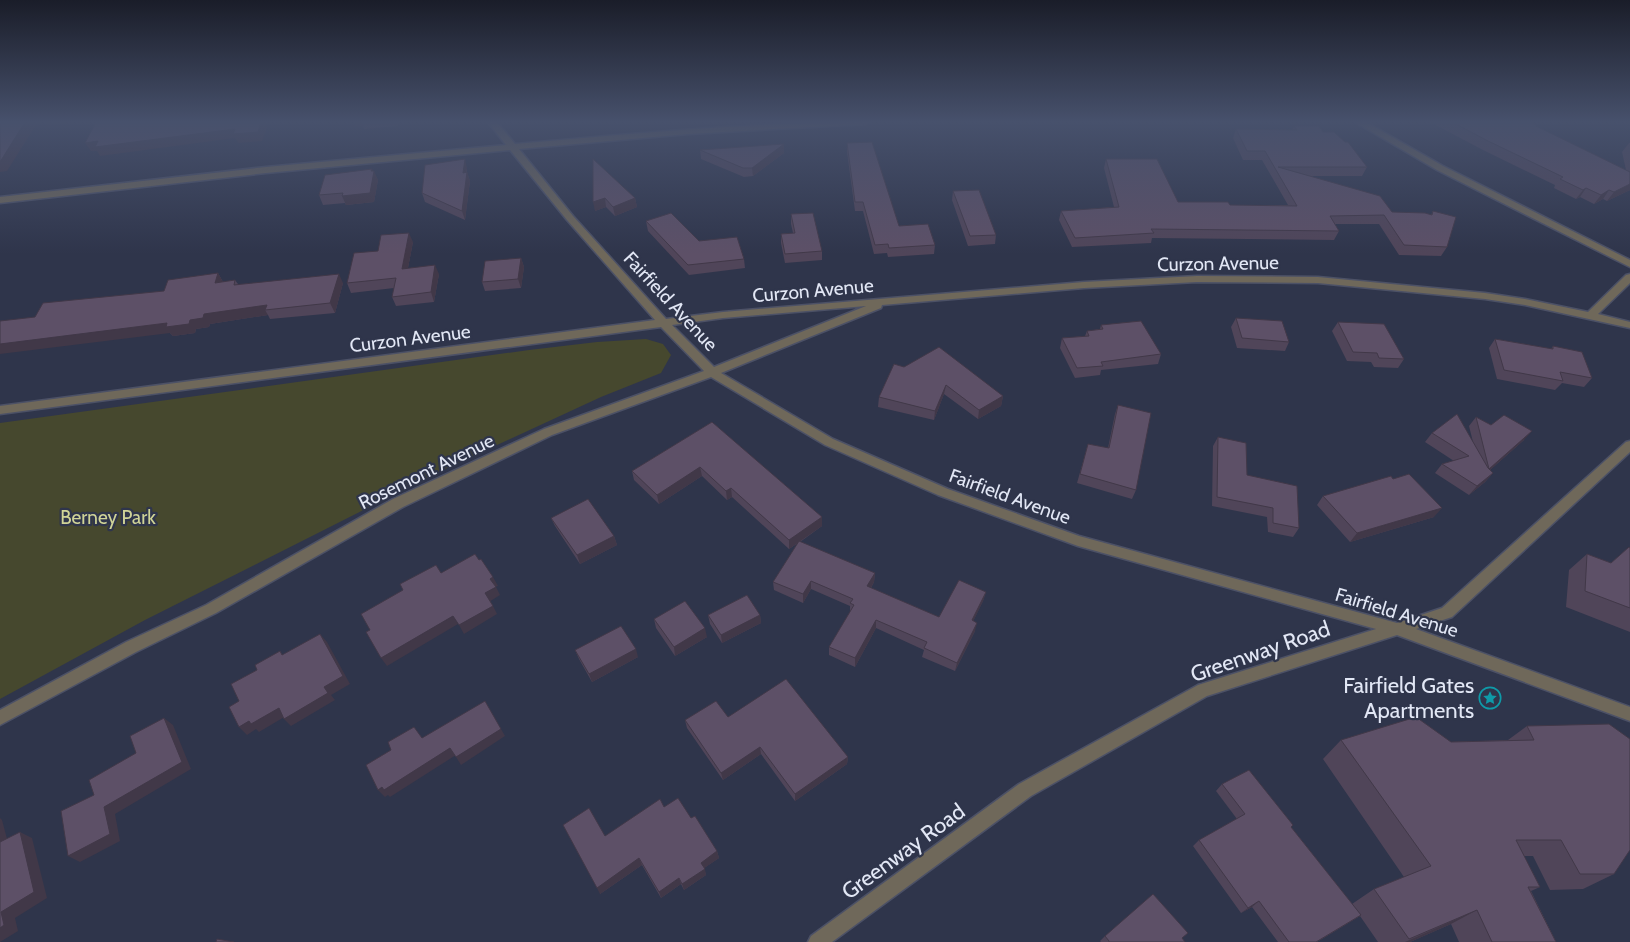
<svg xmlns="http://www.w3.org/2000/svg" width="1630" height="942" font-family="Cabin,sans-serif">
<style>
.green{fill:#46482e}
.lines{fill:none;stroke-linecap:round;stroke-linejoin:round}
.minor-casing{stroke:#4c5166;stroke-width:3}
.minor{fill:#6f685a;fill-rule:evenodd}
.wall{fill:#504559}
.shaded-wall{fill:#413848}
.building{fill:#5d5067;stroke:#413848}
.labels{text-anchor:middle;stroke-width:4.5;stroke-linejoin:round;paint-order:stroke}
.street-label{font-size:19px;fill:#e2e7f5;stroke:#2f354b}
.park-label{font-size:19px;fill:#d0d497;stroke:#2f354b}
.near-street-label{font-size:22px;fill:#e2e7f5;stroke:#2f354b}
.near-poi-label{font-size:22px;fill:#e2e7f5;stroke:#2f354b;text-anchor:end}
</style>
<rect width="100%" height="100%" fill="#2f354b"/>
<path class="green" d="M646,339L663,344L671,355L661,373L601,397L445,469L145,620L0,699V423L529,350L597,342Z"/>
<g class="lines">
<g class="minor-casing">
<path id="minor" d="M488,122H497L515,144C633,134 751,122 870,122L866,124L688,134L519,149L573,216L666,319L723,312L1084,282L1197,276L1318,277L1485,293L1525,299L1588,312L1626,275L1630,274V283L1598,314L1630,322V328L1525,305L1485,299L1318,283L1197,282L1084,288L882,305L881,308L721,373L833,439L948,489L1079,536L1397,623L1442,608L1626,442L1630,441V452L1452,617L1416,629L1630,707V721L1397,635L1207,696L1031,796L832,942H808L811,936L1019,784L1198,685L1376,629L1078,546L938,495L825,445L711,377L552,435L403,507L216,613L136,652L0,725V710L126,642L206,605L393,499L544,429L704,371L661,327L0,414V406L655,320L567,220L510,150L266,173L0,203V197L266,167L506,145ZM866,306L714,367L672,325L723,318Z
M1355,122H1366L1443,166L1630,260V267L1437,170Z"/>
</g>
<use href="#minor" class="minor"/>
</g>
<path class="wall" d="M353,122H399L398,126L364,129L363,126H354Z
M1430,122H1532L1537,127L1626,170L1622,152L1629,143H1630V190L1607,201L1603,199L1594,204L1580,197L1576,199L1554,188L1555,185L1483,150Z
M1294,126L1323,132L1367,167L1362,176H1311L1392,212L1431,215L1433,211L1447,247L1441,256L1399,255L1379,224H1335L1339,231L1334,240L1152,238L1151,243L1072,247L1059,220L1061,211L1114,207L1104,168L1106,159L1178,202L1230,205H1288L1262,160H1243L1233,138L1236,129L1292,130Z
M847,143L899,226L935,245L934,254L888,257L887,253L874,254L863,211H855L847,152Z
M784,144V153L753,176L744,177L701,159L700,150Z
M593,159L635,198L637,207L615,216L606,207L595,211Z
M467,168V172L470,181L465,220L425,202L422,193Z
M373,171L378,180L374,202L346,205L345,203L323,205L319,195Z
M953,191L996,235L995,244L968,246L952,200Z
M791,214L822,251V260L785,263L781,243V234L793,233L791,224Z
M646,221L699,241L744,259L745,268L689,275L648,231Z
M413,242L408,268L439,274L434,302L396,306L392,297L394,288L351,293L347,283L378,251Z
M521,258L524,267L521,288L485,291L482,282Z
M218,273L223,282L235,280L238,284L343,283L335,313L270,319L268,315L210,324L209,327L196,329L195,333L173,336L170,333L35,317L164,291Z
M1236,318L1289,342L1285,351L1237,348L1231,327Z
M1338,322L1404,359L1398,368L1374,367L1371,362L1347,361L1332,331Z
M1101,325L1161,354L1158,364L1101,370L1100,375L1075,378L1060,348L1062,338L1085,336L1087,331L1100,329Z
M1495,339L1551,349L1553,346L1592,378L1584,387L1562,383L1555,390L1497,379L1489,348Z
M894,364L1003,396L1001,406L978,419L944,394L934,420L878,407L879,397Z
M1118,405L1136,490L1132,499L1077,483L1088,444L1108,448L1115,414Z
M1476,417L1491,425L1524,440L1490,470L1493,473L1485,482L1469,495L1435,473L1442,464L1454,461L1425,442L1432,433L1473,442L1469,426Z
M712,422L822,517V526L800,542L875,573L874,582L871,588L939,617L986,592L983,601L973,621L975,631L955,671L922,657L924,650L876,628L855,667L829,655V647L850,612V606L811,589L803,603L774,590L773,582L798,543L789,549L732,497L727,500L702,476L659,504L634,480L632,471Z
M1218,437L1247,475L1299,528L1293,537L1268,532L1267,517L1212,506L1213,446Z
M1323,496L1434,517L1350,542L1317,505Z
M551,518L614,536L617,545L580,564L555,526Z
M1629,547L1630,548V632L1566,607L1569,570L1587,554L1611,563Z
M708,615H760L761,623L722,643L710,624Z
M654,619L707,637L675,656L656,628Z
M575,650L638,657L592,682L579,659Z
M728,717L848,757L847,764L795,801L761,754L723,780L687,728L685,720Z
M1527,726L1614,874L1583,889L1550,890L1533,856H1524L1540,887L1531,891L1556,942H1459L1451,924L1410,942H1378L1360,916L1317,942H1278L1252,907L1241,913L1193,846L1199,840L1237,819L1216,791L1222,784L1291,827L1352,904L1374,889L1404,877L1323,759L1341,740L1451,742L1508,740Z
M691,818L717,851L719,858L704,868L706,875L684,890L681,884L661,898L642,865L600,894L605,836Z
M1105,936L1182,938L1185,942H1101L1100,941Z"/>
<path class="shaded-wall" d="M25,122H40L37,127L34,128L7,171L0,172V162Z
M46,122H71L48,126Z
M261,122H269L262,141L238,143L235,138L100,156L97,151H91L85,143Z
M353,122H362L363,126H354Z
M784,144V153L753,176L752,168Z
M465,159L467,168L466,177L467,172L470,181L465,220L462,211L463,173Z
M372,169L374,174V171L378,180L374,202L346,205L342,196L371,171Z
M1630,184V190L1607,201L1614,192Z
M1586,188L1580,197L1576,199L1583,190Z
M1609,190L1603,199L1594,204L1601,195Z
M605,198L606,207L595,211L593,202Z
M635,198L637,207L615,216L613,207Z
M409,233L413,242L406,278L402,269Z
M521,258L524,267L521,288L518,279Z
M435,265L439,274L434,302L431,292Z
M218,273L223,282L215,283Z
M339,274L343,283L335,313L330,303Z
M267,305L265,310L268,315L210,324L209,327L196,329L195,333L173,336L170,333L0,354V344L190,320L204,314Z
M946,385L944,394L934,420L935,411Z
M1003,396L1001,406L978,419L979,410Z
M1532,431L1524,440L1481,478L1489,469Z
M700,467L702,476L659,504L657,495Z
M1493,473L1485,482L1469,495L1477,486Z
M731,488L732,497L727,500L726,491Z
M1442,508L1434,517L1350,542L1357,533Z
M822,517V526L789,549V540Z
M614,536L617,545L580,564L577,555Z
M875,573L874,582L867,595V586Z
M493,577L498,586L494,587L490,579Z
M811,581V589L803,603V594Z
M496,587L500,595L489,602L485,593Z
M986,592L983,601L970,628L972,620Z
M493,606L497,614L464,634L459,625Z
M760,615L761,623L722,643L721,635Z
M453,616L458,624L387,666L381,658Z
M876,620V628L855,667V658Z
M977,623L975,631L955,671L957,663Z
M705,628L707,637L675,656L674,647Z
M320,634L327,642L350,684L331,695L335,700L291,726L284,719L324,687Z
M636,649L638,657L592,682L589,674Z
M279,708L286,716L259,732L256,729L247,735L239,727L249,721Z
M164,718L173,725L191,769L115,814L120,841L80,862L68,856L104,807Z
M501,729L505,736L461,765L456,757Z
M760,747L761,754L723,780L721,773Z
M450,748L456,755L390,797L388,795L385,797L378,790Z
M848,757L847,764L795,801V794Z
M0,818L2,820L10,850L0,845Z
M20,832L32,838L47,898L15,918L18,931L0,942V928L1,912Z
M717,851L719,858L703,869L701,863Z
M639,858L642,865L600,894L597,888Z
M705,869L706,875L684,890L682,884Z
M679,878L681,884L661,898L659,892Z
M1259,901L1252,907L1241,913L1248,908Z
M1477,910L1451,924L1410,942H1405Z"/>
<path class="building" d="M0,122H25L0,162Z
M96,122H261L258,132L233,134L235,129L95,147L98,141L85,143Z
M1452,122H1531L1537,126H1536L1630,172V184L1614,192L1609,190L1601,195L1586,188L1583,190L1560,179L1563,177L1488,141Z
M1294,126H1319L1323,132H1334L1345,142H1348L1367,167H1278L1380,196L1392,212L1425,213L1432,215L1433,211L1456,217L1447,247L1404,245L1384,215L1330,216L1339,231L1151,229L1154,233L1075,238L1061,211L1119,207L1106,159H1157L1178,202H1228L1230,205L1297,206L1265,151H1247L1236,129L1297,130Z
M872,142L899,226L928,224L935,245L889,248L888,244L875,245L863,202H855L847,143Z
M784,144L752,168H743L700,150Z
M465,159L463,173L467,172L462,211L422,193L425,165Z
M593,159L635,198L613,207L605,198L593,202Z
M372,169L371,171H374L370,193L342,196L343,193L319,195L325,175Z
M979,190L996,235L970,236L953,191Z
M671,213L699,241L737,237L744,259L688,265L646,221Z
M813,213L822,251L785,254L781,234L795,233L791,214Z
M409,233L402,269L435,265L431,292L392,297L396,278L347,283L354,253L378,251L381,235Z
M521,258L518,279L482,282L485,261Z
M218,273L215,283L235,280L234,285L339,274L330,303L265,310L267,305L204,314L203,318L190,320L189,324L166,327L167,323L0,344V321L35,317L43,303L164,291L168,280Z
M1236,318L1282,321L1289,342L1242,338Z
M1141,321L1161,354L1101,362L1103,366L1077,368L1062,338L1089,336L1087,331L1103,329L1101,325Z
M1338,322L1384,324L1404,359L1379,358L1377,353L1353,352Z
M1495,339L1553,349V346L1582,352L1592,378L1560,372L1563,381L1504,370Z
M939,347L1003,396L979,410L946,385L935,411L879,397L894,364L904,367Z
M1118,405L1151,413L1136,490L1080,474L1088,444L1109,448Z
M1457,414L1488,468L1493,473L1477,486L1442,464L1469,456L1432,433Z
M1504,415L1532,431L1489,469L1476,417L1491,425Z
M712,422L822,517L789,540L731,488L726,491L700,467L657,495L632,471Z
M1218,437L1246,443L1247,475L1297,486L1299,528L1273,523V508L1217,497Z
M1409,474L1442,508L1357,533L1323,496L1391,476L1393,479Z
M588,499L614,536L577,555L551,518Z
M799,541L875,573L867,586L939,617L959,580L986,592L972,620L977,623L957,663L924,648L927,642L876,620L855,658L829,647L854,605L850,603L853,599L811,581L803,594L773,582Z
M1629,547L1630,548V608L1585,591L1587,554L1611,563Z
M475,554L479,560L481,559L493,577L490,579L496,587L485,593L493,606L459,625L453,616L381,658L366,632L370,630L361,614L403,590L400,584L436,565L441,573Z
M747,595L760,615L721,635L708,615Z
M685,601L705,628L674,647L654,619Z
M621,626L636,649L589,674L575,650Z
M320,634L343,676L324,687L328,693L284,719L279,708L251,724L249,721L239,727L229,707L239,701L231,684L257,670L255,665L280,651L282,655Z
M786,679L848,757L795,794L760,747L721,773L685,720L716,701L728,717Z
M485,701L501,729L456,757L450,748L384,790L382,787L378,790L366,765L391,750L388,742L414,727L422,738Z
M1416,717L1451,742L1534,740L1527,726L1609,724L1630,739V850L1614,874H1580L1561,840H1516L1540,887H1528L1556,942H1492L1477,910L1409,939L1374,889L1431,866L1341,740Z
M164,718L182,762L104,807L110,834L68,856L61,811L94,795L89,780L136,753L130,736Z
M1249,770L1293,825L1291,827L1361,915L1316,942H1289L1259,901L1248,908L1199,840L1245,814L1222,784Z
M678,798L691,818L695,816L717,851L701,863L705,869L682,884L679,878L659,892L639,858L597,888L563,825L589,808L605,836L660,799L664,807Z
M20,832L34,892L1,912L4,925L0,928V842Z
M1153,894L1188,933L1182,938L1185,942H1109V941L1105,936Z
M217,939L234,942H216Z"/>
<linearGradient id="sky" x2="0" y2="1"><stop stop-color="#1a1d29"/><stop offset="0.48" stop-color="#47516c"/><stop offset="1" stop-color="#47516c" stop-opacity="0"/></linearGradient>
<rect width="1630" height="254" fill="url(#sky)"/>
<defs>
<g id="sight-ring" transform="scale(1.125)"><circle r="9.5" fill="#2f354b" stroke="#0f9aa8" stroke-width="1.5"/><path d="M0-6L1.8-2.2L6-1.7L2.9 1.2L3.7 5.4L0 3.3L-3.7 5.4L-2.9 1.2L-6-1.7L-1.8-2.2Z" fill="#0f9aa8"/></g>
</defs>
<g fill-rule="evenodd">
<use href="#sight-ring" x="1490" y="698"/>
</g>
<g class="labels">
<g class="street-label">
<text transform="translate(1218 263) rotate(-1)" y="7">Curzon Avenue</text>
<text transform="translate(813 290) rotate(-5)" y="7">Curzon Avenue</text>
<text transform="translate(671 301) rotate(47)" y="7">Fairfield Avenue</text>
<text transform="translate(410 338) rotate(-7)" y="7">Curzon Avenue</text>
<text transform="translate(426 471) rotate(-26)" y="7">Rosemont Avenue</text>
<text transform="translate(1010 496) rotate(20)" y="7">Fairfield Avenue</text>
<text transform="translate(1397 612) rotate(17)" y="7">Fairfield Avenue</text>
</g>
<g class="park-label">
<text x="108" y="524">Berney Park</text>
</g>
<g class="near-street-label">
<text transform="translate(1260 651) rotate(-19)" y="8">Greenway Road</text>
<text transform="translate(903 851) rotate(-36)" y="8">Greenway Road</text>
</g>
<g class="near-poi-label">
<text x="1474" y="693">Fairfield Gates<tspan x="1474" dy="25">Apartments</tspan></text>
</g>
</g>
</svg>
